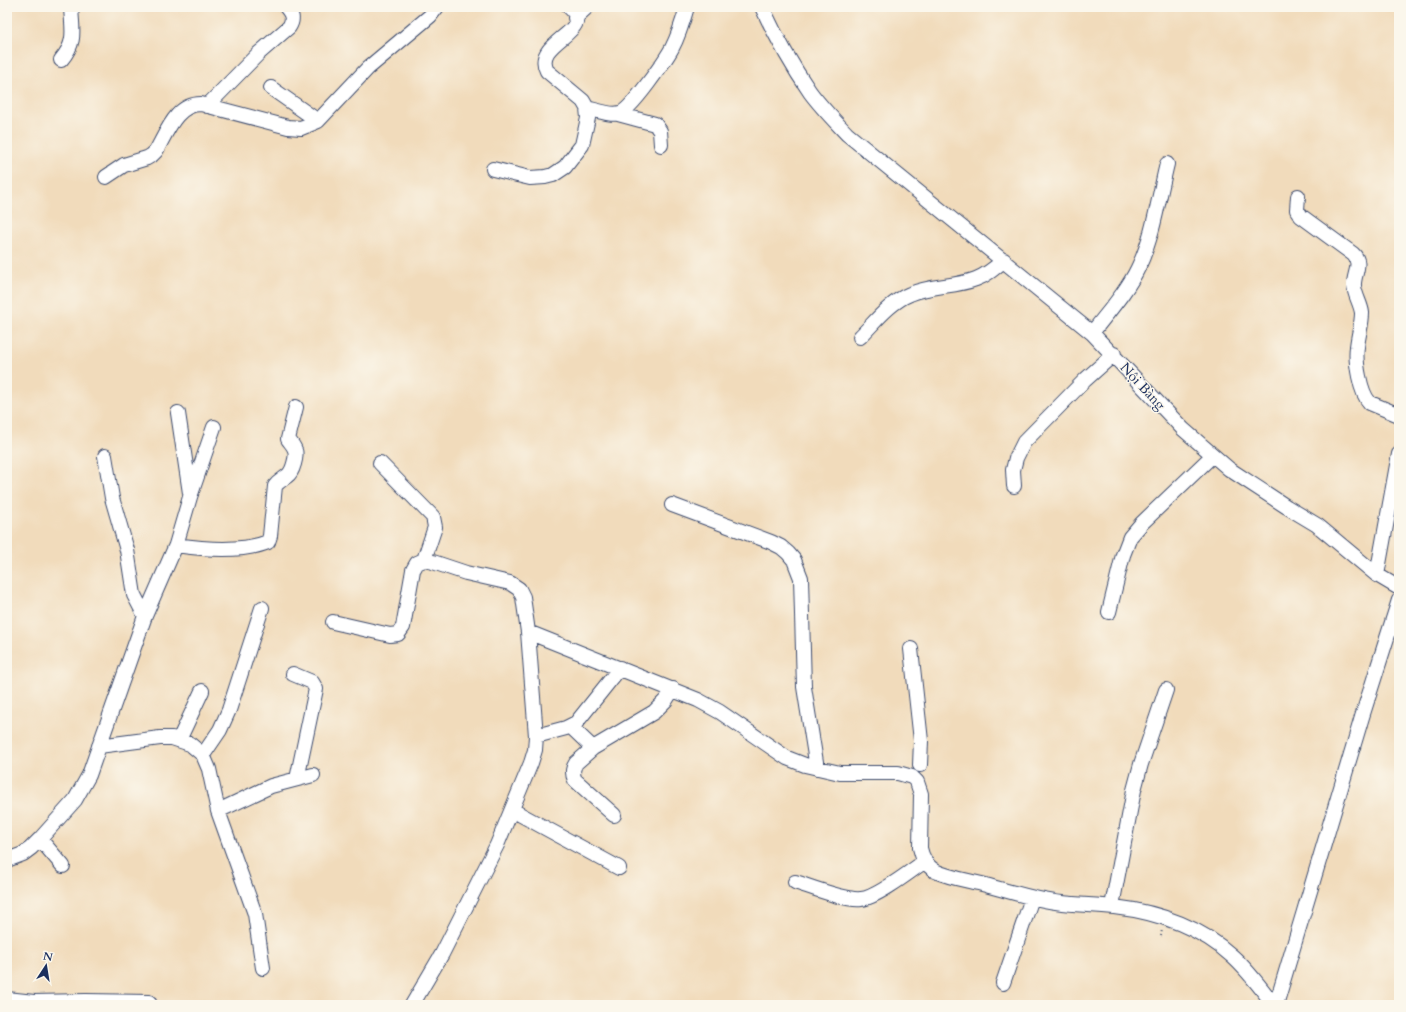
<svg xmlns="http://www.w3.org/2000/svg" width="1406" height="1012" font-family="Cardo,serif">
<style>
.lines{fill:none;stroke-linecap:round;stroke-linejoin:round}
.minor-casing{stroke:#3b496c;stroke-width:16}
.path{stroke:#3b496c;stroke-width:2;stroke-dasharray:1 3;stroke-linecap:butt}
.minor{stroke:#fff;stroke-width:14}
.labels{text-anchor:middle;stroke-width:3;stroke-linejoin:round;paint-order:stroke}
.street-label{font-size:14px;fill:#1b2f5e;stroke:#fbf7ec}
</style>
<rect width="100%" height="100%" fill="#fbf7ec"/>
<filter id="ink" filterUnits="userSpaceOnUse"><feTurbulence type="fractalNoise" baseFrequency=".025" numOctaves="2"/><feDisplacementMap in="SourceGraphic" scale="8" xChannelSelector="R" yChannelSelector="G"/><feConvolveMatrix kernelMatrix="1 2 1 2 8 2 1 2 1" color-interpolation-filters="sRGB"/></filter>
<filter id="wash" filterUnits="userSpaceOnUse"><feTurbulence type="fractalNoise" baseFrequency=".012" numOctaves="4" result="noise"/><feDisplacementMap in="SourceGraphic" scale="16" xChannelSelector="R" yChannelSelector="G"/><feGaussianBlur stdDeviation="0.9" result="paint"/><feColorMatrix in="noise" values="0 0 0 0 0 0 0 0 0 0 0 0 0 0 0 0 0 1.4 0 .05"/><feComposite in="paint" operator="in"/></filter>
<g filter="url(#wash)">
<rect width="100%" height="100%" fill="#f1dbbb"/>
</g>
<g filter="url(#ink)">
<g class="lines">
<g class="minor-casing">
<path id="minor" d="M762,7C776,37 792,66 810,92C821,107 834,120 847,134L1092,333L1183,429L1229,469L1287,507L1317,525L1377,575L1399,588
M575,18L587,7
M61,60C77,41 72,31 71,7
M271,88L318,121
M207,106L258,54L289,27C294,19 292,14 286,7
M587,108C597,110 610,116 620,113C631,110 666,59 672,48C679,35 683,21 687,7
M618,114L655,124L660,131L661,145
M493,169L530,178L545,177L553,175L565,167L582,145L588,118L587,108L583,101L547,71C531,41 598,32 569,7
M106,177L124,165L147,158L152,155L156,151C167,132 176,104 201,104L288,127L301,128L318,121L368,68L430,16L437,7
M1298,196L1297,210L1301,216L1353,254C1363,263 1353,275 1354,286C1355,296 1361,304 1362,313C1362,324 1358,336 1357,347C1355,361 1360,393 1370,403L1399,415
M1092,333C1108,312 1127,291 1138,268C1153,238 1159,196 1167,164
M860,337C875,322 890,302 910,294C931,285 955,287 976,279C987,275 995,268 1004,260
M178,413L190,493
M105,456L112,498L127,550L134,595L145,616
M380,463L433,517L435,527L424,560
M1014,486L1013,470L1016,458L1024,442L1085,380L1114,354
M672,505L771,542L781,547L788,553L794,560L801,578L804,687L817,768
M176,545C203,549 241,553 268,542L270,536L275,486C279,481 282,480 287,476C293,472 297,456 295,450C294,446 290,442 288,439L296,407
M1377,575L1399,454
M1109,612L1123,555L1130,537L1142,523L1213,455
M333,622L390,635L398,634L403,627L413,570L417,563L424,560L433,562L466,573L510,583L519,589L523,597L528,632L536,736L535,750L531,763L497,845L442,954L412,1005
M528,632L698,700L720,712L787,758L805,765L840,773H898L912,777L917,782L921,794L920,848C922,858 926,865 935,871C950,878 966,880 982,884C1008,891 1035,900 1062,903C1079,905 1096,905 1114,907C1157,912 1199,926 1232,956C1248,970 1261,988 1274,1005
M911,649L921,741L920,765
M293,674L312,682L316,689L297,779
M570,726L593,748
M536,736L566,728L576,723L620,668
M179,740L202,691
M99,746L160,738H172L190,744L203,755L209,769L218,811L255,914L263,968
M203,755L220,730L229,710L262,608
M512,810L619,868
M218,811L271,786L313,775
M614,815L575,780C572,774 572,769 576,763L593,748L654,712L666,700L673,689
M40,839L63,866
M7,860L23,854L31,848L40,839L75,800L89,775L145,616L176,545L190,497L214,427
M795,882C811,887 846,901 861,899C876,898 911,871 925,861
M1112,906L1134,790L1141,764L1166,690
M1003,983L1032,898
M7,999L34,1002L86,1001L149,1002
M1276,1005L1362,717L1399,600"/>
</g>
<path class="path" d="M1161,936L1162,929"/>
<use href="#minor" class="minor"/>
</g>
</g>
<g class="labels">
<g class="street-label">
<text transform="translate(1143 386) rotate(47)" y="5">Nội Bàng</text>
</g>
</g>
<rect width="1406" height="1012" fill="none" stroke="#fbf7ec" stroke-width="24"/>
<g transform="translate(46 966) rotate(12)" stroke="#fbf7ec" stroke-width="3" paint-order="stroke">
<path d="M0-3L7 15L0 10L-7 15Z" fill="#1b2f5e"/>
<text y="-6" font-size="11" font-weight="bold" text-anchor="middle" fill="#1b2f5e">N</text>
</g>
</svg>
